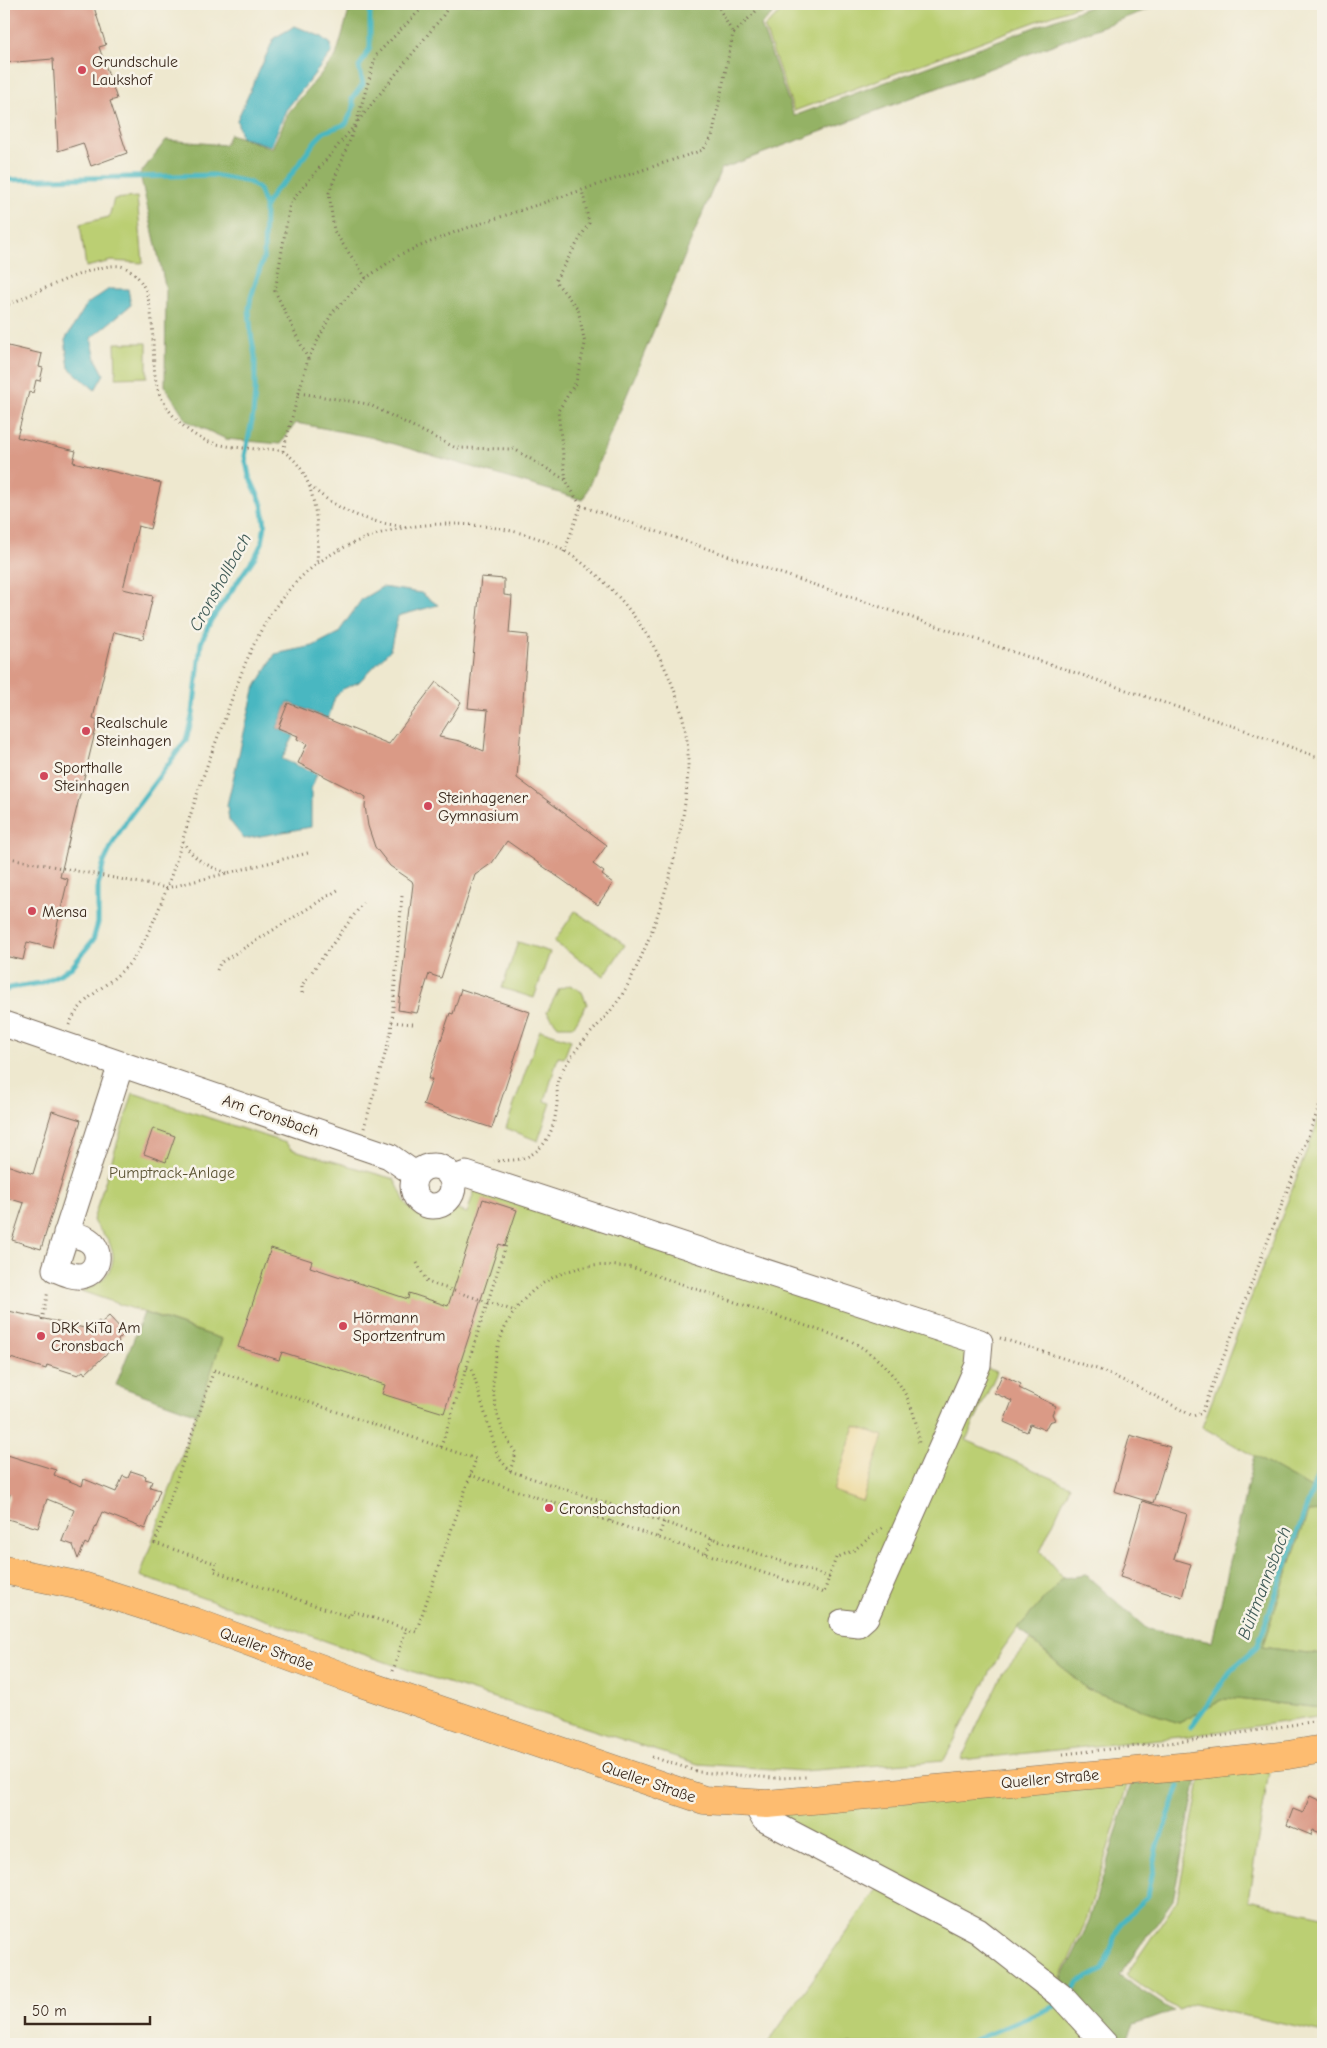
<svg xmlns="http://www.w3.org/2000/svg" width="1327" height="2048" font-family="'Comic Neue',sans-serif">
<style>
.green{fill:#bbcf73;stroke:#7b7c48}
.forest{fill:#94b265;stroke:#686e42}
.sand{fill:#eeda9e;stroke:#94825e}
.water{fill:#48b7c1;stroke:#427070}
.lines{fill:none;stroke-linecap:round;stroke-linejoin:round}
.stream{stroke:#48b7c1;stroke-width:5}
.building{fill:#da9a86}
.minor-casing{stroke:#7a6c5c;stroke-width:27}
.major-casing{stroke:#7a6c5c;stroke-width:29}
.path{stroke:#7a6c5c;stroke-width:3;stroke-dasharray:1 4;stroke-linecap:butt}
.minor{stroke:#fff;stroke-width:25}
.major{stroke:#fdbc6f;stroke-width:28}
.poi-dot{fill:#d1495b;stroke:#f7f3e8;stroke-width:2}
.labels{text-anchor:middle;stroke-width:5;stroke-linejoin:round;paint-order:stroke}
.poi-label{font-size:16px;fill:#3b2a1e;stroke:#f7f3e8;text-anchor:start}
.street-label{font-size:16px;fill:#3b2a1e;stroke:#f7f3e8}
.park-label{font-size:16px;fill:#5b5333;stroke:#f7f3e8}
.water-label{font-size:18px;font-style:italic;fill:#405b57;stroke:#f7f3e8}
</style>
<rect width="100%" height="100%" fill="#f7f3e8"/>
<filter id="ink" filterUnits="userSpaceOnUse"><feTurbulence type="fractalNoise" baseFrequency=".02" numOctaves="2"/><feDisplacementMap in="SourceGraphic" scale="10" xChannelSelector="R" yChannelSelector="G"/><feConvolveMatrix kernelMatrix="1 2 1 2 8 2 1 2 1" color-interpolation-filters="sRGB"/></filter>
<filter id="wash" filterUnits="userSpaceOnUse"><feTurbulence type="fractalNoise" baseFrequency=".0096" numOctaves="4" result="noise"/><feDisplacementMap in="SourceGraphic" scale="20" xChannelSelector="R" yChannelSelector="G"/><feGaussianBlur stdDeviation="1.12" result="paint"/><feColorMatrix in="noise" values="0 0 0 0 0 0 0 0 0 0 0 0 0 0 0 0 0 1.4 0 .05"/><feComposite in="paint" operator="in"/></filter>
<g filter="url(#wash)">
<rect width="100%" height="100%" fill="#eee8cf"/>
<path class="green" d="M790,4H1083L794,111L764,27Z
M137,197L143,263L111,261L86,267L80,224L109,217L114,199Z
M115,343H147V377L116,378Z
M575,911L625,945L604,976L554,942Z
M518,942L550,952L534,998L502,988Z
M570,985L582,992L587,1004L574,1026H558L547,1012L559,989Z
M540,1030L571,1040L564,1058L558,1057L545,1101L551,1103L538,1141L506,1128Z
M133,1093L286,1143L291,1149L394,1179C398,1186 401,1193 404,1200C414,1221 440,1222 455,1209L467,1213L477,1183L960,1343L973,1363L997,1372L966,1440L1070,1486L1040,1551L1063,1578L1018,1628L1002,1650L944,1760L803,1771L698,1764L417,1673L140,1576L222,1339L81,1291C102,1285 122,1266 109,1242C105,1233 96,1229 93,1220Z
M1323,1108V1455L1311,1488L1202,1427Z
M1323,1511V1655L1262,1647L1308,1512Z
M1031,1640L1087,1689L1179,1723L1226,1698L1323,1708V1716L1189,1736L961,1760L1002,1674Z
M1270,1766L1248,1900L1323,1916V2033L1193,2004L1178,2010L1126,1975L1177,1900L1201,1776Z
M1128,1782L1086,1921L1053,1996L1098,2044H767L884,1879L775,1817L785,1813Z"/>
<path class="forest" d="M351,4H784L761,25L794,116L1097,4H1162L721,169L583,500L370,437L296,423L280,444L226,439L187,421L165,386L166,290L140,174L166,140L225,145L230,134L272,148L289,112L336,56Z
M144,1313L222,1339L197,1414L116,1385Z
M1323,1455V1511L1308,1512L1262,1647L1323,1655V1708L1226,1698L1179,1723L1087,1689L1018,1628L1063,1578L1086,1575L1147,1629L1212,1642L1254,1456L1311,1488Z
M1197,1778L1173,1900L1119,1976L1173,2011L1134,2025L1125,2044H1112L1058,1987L1089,1922L1131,1784Z"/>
<path class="sand" d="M855,1426L884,1436L862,1501L833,1491Z"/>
<path class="water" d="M295,26L322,37L331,44L332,52L286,110L271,146L241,137L237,120L274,38Z
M109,289H128L131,305L91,338L96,359L104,374L95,390L69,368L65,340L87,304Z
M382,587L421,593L438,605L398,616L390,650L359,682L343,689L335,697L328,719L288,702L277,728L294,736L282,759L317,774L311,789V827L244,839L229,820L227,805L254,690L275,654L313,646L338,633L362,599Z"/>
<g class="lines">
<path class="stream" d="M4,180L213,175L249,182L259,189L265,206
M4,992L9,988L41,983L62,973L72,967L93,940L98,923V885L104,862L114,841L127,820L186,740L193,713L201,643L211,620L256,555L262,543L265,525L262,504L249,476L245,456L253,415L255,391V357L251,334L249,309L251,297L264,256L265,206L276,189L288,179L316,140L324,132L346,124L354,106L352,99L363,84L359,67L370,48V13L373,4
M1191,1727L1232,1669L1257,1647L1323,1460
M1073,1989L1078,1982L1103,1969L1121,1923L1148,1896L1158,1845L1179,1786
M965,2044L1058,2005"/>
</g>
<g id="blocks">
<path class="building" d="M4,4H93L106,45L99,47L117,99L110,101L127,153L91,166L83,143L58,151L53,59L4,63Z
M4,345L42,354L39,367L43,368L40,381L36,380L33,393L29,392L17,437L76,451L73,462L161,483L150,529L138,526L123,589L153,596L143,639L114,632L93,718L98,720L60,877L68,879L52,948L27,942L23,960L4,956V450L7,435H4Z
M481,577L504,579V595L512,596L509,633L528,635L517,778L607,845L593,864L604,872L602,875L613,883L598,905L507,841L492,863L475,875L441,978L429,974L417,1013L398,1010L413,884L412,881L390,866L375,847L368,826L365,806L366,797L298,763L307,744L297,739L298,736L278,728L288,703L389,744L436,682L461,702L439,737L460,741L484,751L488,710L468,708Z
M461,989L530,1012L492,1128L423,1105L432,1079H428L450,1013L453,1014Z
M52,1111L81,1120L41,1249L12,1240L24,1203L4,1197V1164L33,1174Z
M153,1128L175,1136L166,1162L144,1154Z
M483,1199L517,1210L505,1246L499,1244L444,1413L382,1394L385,1385L282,1352L279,1360L238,1347L271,1248L312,1261L310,1267L408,1299L409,1293L448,1306Z
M4,1310L89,1329L99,1321L101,1323L109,1316L125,1333L118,1340L119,1342L85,1374L83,1371L78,1375L47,1365L46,1369L4,1356Z
M1002,1375L1021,1384L1019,1388L1056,1406L1052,1414L1055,1420L1049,1422L1045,1430L1030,1424L1027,1432L1004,1422L1012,1401L994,1393Z
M1130,1435L1170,1447L1153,1503L1114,1491Z
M4,1454L56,1470L54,1475L82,1486L84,1479L116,1492L123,1476L128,1478L131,1471L146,1476L145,1479L152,1481L150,1487L160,1490L145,1529L102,1512L88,1545L85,1543L78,1559L73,1545L62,1541L74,1510L47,1499L38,1528L4,1518L10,1494L4,1493Z
M1142,1501L1187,1514L1174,1559L1191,1564L1182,1597L1120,1577Z
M1310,1796L1323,1802V1834L1313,1830L1311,1835L1287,1825L1293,1809L1303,1813Z"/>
</g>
</g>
<g filter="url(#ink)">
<use href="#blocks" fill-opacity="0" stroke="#7a6c5c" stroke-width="1"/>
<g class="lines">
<g class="minor-casing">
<path id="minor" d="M4,1024L389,1156L416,1175
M413 1186a20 20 0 1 1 40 0a20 20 0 1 1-40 0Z
M452,1179L466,1174L980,1342L978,1365L866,1617L858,1624L842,1622
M66,1233C73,1235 82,1236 88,1240C103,1250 99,1273 81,1276C72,1277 63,1272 55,1269L121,1064
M755,1803L764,1819L978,1931L1061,1996L1105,2044"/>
</g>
<g class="major-casing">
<path id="major" d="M4,1570L86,1587L195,1622L358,1682L704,1800L767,1804L1191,1766L1288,1755L1323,1749"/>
</g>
<path class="path" d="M717,4L733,34
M358,121L442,17L450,4
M355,127L329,193L334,231L366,278
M4,306C28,297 103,258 124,267C163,284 148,352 157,386C163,410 189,437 213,443C227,447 243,448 258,449C265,450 278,448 284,452C317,472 319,529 317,563
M308,359L275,291L290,203L356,124L376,55L426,4
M299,393L368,404L456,448L514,449L566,480
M283,451L308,359L332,313L366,278L401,254L455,232L703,150L712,137L733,34L763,4
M310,486C342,513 366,522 408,527
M581,506L1239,728L1323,759
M564,552L581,506L566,481L558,411L576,382L585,344L578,309L555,281L589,223L582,190
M183,841C193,860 208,866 227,873
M4,857L167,888L308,853
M217,970L220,963L341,888
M302,993V985L363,903
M392,1022L413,1024
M69,1025C81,997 107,987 127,966C139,953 147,935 154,920C171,882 181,843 194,804C203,775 214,747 225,718C245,661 266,601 318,563C378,520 461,515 531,536C612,560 685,671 688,754C690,822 659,928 626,988C611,1016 586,1034 569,1060C565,1065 560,1074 558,1080C556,1087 558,1095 557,1103C555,1126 548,1149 524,1158C515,1161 503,1160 494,1161
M364,1128L391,1033L402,896
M417,1263L427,1282L515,1311
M42,1320L48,1291
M1000,1338L1100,1370L1140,1388L1193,1416L1202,1413L1323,1097
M467,1368L472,1370L498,1457L510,1471L829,1577L836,1558L854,1550L882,1528
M214,1370L476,1459L416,1632L352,1611L350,1617L214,1571L217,1564L155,1543Z
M441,1447L507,1242
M510,1471L516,1453C473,1395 492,1300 563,1273C586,1264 609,1264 634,1268L851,1341C891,1363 917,1399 919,1446
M470,1475L824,1593L829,1577
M610,1521L615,1506
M658,1537L664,1522
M706,1553L712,1538
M393,1671L406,1629
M1063,1754L1195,1740L1323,1720
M652,1757L699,1772L774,1778L808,1777"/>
<use href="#minor" class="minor"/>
<use href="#major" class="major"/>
</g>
</g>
<g class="poi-dot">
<circle cx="82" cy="70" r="5"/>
<circle cx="86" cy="731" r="5"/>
<circle cx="44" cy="776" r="5"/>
<circle cx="428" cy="806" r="5"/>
<circle cx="32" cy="911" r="5"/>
<circle cx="343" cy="1326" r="5"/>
<circle cx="41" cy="1336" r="5"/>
<circle cx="549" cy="1508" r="5"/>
</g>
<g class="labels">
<g class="poi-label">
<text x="92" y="67">Grundschule<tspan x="92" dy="18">Laukshof</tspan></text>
<text x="96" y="728">Realschule<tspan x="96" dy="18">Steinhagen</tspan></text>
<text x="54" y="773">Sporthalle<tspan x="54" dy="18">Steinhagen</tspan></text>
<text x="438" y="803">Steinhagener<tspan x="438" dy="18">Gymnasium</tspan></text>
<text x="42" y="917">Mensa</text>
<text x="353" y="1323">Hörmann<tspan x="353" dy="18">Sportzentrum</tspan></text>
<text x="51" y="1333">DRK KiTa Am<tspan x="51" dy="18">Cronsbach</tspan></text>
<text x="559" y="1514">Cronsbachstadion</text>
</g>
<g class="street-label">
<text transform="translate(271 1115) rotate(19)" y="6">Am Cronsbach</text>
<text transform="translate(267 1648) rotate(20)" y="6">Queller Straße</text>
<text transform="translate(1050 1778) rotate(-5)" y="6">Queller Straße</text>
<text transform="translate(649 1781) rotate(19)" y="6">Queller Straße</text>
</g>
<g class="park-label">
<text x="172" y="1178">Pumptrack-Anlage</text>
</g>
<g class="water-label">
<text transform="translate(220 582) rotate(-61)" y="6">Cronshollbach</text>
<text transform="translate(1264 1583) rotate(-69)" y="6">Bültmannsbach</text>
</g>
</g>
<rect width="1327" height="2048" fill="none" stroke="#f7f3e8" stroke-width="20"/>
<path d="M25 2016v8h125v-8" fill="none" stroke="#3b2a1e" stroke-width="2.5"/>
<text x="32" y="2016" font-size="15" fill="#3b2a1e" stroke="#f7f3e8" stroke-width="4" paint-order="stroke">50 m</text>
</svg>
